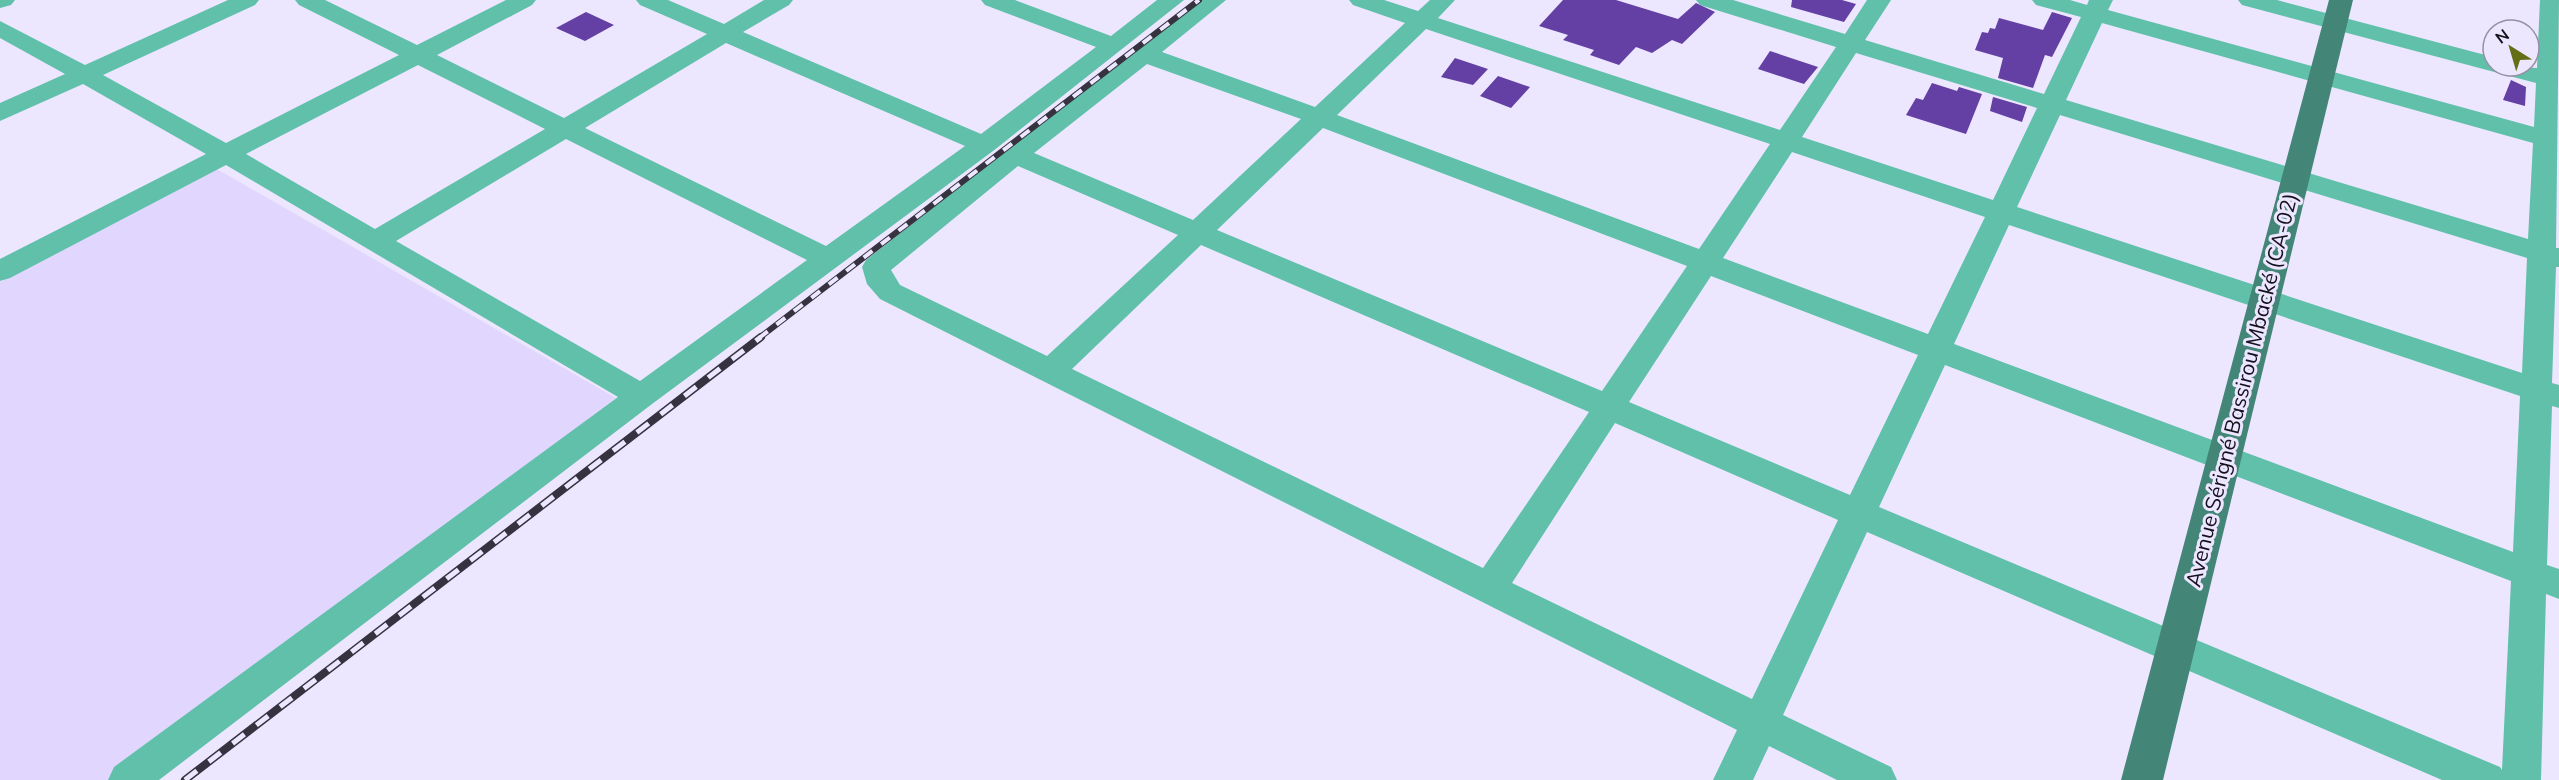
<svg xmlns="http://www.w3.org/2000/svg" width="2559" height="780" font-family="Mulish,sans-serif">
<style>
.built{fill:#e1d7fe}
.building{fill:#643fa4}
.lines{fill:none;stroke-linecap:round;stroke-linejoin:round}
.minor{fill:#60c0aa;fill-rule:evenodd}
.major{fill:#438677;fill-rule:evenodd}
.rail-far1-casing{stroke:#363240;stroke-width:6}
.rail-casing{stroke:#363240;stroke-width:8}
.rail-far1{stroke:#ece6fe;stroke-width:4;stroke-dasharray:11;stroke-linecap:butt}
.rail{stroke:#ece6fe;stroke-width:5;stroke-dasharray:15;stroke-linecap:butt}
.labels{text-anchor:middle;stroke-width:6;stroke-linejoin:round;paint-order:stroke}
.street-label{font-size:21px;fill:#14101d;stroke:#ece6fe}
</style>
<rect width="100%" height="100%" fill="#ece6fe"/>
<path class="built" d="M215,168L616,398L109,780H0V282Z"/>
<path class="building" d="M1563,0H1616L1678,19L1696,3L1715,12L1682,44L1672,40L1652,53L1636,47L1619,65L1590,55L1594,50L1563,40L1568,35L1539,26Z
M1792,0H1842L1856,4L1844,22L1791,7Z
M586,12L614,25L585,41L556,28Z
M2052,12L2072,18L2052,57L2045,55L2033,88L1998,78L2003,58L1975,50L1982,32L1988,33L1990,28L1995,29L1999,18L2043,30Z
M1770,51L1818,67L1804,84L1758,69Z
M1455,58L1488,69L1473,85L1441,77Z
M1498,76L1530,87L1511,108L1480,96Z
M2511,80L2526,87L2525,106L2503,100Z
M1932,83L1957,91L1959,87L1982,94L1966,134L1906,115L1916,98L1923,100Z
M1993,97L2027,107L2022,122L1990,111Z"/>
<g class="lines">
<path class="minor" d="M0,0H15L11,5L0,8Z
M228,0H259L255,5L103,75L226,143L399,55L299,5L295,0H325L417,45L506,0H536L532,5L437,55L564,118L707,34L640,5L636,0H668L724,24L764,0H793L789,5L743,32L981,134L1096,47L985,5L981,0H1015L1111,36L1157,0H1184L993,151L652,404L159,780H108L114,767L618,397L226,165L10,278L0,281V259L206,154L83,84L0,121V103L65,74L0,38V21L85,65ZM726,43L965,146L826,246L585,128ZM418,65L545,129L375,229L246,154ZM566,139L807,260L640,381L396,241Z
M1199,0H1226L1162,52L1315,107L1405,23L1353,5L1349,0H1384L1418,11L1430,0H1455L1438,18L1780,130L1836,47L1700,5L1696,0H1733L1845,34L1867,0H1891L1865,40L2044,94L2081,17L2036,5L2032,0H2070L2087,5L2089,0H2113L2108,10L2534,127L2536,83L2242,5L2238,0H2277L2493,57V66L2537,68L2540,0H2559L2556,248H2559V267H2556L2552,383L2559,385V408L2552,406L2547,565L2559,569V599L2546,594L2541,780H2442L1867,532L1783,715L1891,767L1897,780H1837L1769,746L1753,780H1713L1737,730L880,299L867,284L862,267L866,260ZM2102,23L2533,143L2528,239L2066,100ZM1426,29L1770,144L1699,249L1337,115ZM1856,53L2037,108L1993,200L1802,137ZM1147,64L1301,119L1193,220L1034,153ZM2060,115L2527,258L2522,373L2017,207ZM1323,128L1687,266L1602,391L1217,230ZM1792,152L1985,217L1928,334L1723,258ZM1018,166L1178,235L1047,356L900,285L891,270ZM2009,225L2520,396L2513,552L1954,344ZM1201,245L1589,412L1483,568L1072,369ZM1711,276L1918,355L1850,495L1629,402ZM1945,365L2511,581L2502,770L2500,767L1879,507ZM1615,423L1838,520L1752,699L1512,583Z"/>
<path class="major" d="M2329,0H2353L2163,780H2121Z"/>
<g class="rail-far1-casing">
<path id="rail-far1" d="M759,338L1199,0"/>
</g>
<g class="rail-casing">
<path id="rail" d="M185,780L761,337"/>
</g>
<use href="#rail-far1" class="rail-far1"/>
<use href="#rail" class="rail"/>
</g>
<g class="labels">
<g class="street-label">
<text transform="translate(2242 390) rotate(-76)" y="7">Avenue Sérigné Bassirou Mbacké (CA-02)</text>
</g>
</g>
<g transform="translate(2511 48) rotate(323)"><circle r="28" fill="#ece6fe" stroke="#9690a4" stroke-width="1.5"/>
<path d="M0-4.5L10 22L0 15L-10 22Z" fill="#636e16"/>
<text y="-9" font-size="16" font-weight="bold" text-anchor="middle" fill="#14101d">N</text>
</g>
</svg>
